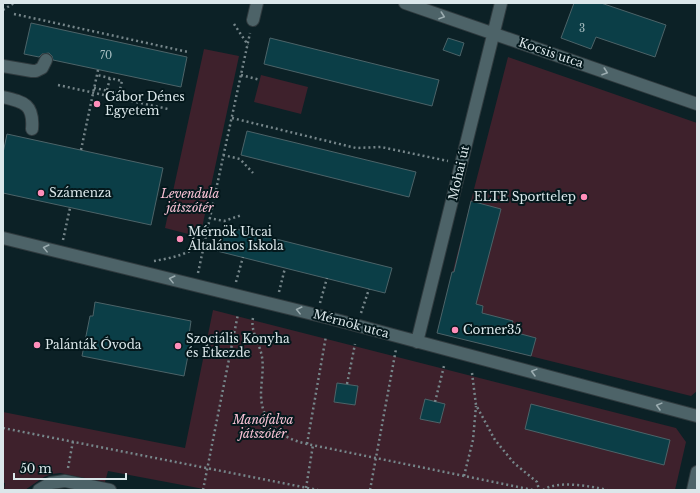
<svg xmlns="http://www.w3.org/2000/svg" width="700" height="493" font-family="'Libre Baskerville',serif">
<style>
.green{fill:#3e212c}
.building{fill:#0b3e47;stroke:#4c6368}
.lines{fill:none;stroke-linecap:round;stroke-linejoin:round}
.minor-casing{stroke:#303b3f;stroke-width:14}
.path{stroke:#76868a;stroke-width:2.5;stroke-dasharray:2 3;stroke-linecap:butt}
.minor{stroke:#4d6368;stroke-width:12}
.oneway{stroke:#9bacb0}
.poi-dot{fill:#ff8eba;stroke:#04181c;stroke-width:1.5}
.labels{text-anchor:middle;stroke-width:4;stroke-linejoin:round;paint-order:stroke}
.number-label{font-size:10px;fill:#a7bdc1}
.street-label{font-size:12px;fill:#dbe7ea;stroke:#04181c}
.poi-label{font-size:12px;fill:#dbe7ea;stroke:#04181c;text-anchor:start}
.park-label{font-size:12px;font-style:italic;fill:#fac3d6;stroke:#04181c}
</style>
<rect width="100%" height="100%" fill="#0c2126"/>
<path class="green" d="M204,49L239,56L200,237L165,228Z
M508,57L697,123V391L691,396L437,333Z
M261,75L308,87L301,114L254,102Z
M213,310L676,428L686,442L675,490H209L108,471L105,482L60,473L52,474L44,477L25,490H4L5,483H3V412L185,448Z"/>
<path class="building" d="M574,3H601L666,25L655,57L596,37L591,49L561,38Z
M31,23L187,57L181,87L53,60L52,56L49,53L42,54L39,57L24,54Z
M270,38L439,80L432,106L264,64Z
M448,38L464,43L460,56L443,50Z
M247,131L416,172L409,197L241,155Z
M7,134L163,168L151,225L3,193V153Z
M471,201L501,209L476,304L483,306L482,313L513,321L510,331L536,338L531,356L437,333L452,272H454Z
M224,226L392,268L385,293L217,251Z
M95,302L191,321L189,335H192L184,376L82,356L90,316H93Z
M337,383L358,386L355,405L334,402Z
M425,399L445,404L440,423L420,419Z
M531,404L670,440L664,465L525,429Z"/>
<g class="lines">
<g class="minor-casing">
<path id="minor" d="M405,3L697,104
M253,20L257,3
M3,66L32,71H36L42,68L46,60
M3,97C24,102 34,104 32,129
M3,238L329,318L697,416
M417,342L501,3
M39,490L51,483L65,481L110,490
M693,490L697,472"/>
</g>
<path class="path" d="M3,10L14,3
M14,14L188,52
M234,24L248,45
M241,75L260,80
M58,85L168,109
M94,88L119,93L122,81L97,75
M107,90L110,78
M232,118L356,148L381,147L448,161
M81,150L98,70
M223,155L240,159L253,173
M209,218L224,221L242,215
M63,240L70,208
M154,261C171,258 193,254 204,240
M198,273L250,33
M236,282L243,257
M279,292L285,268
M320,303L327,278
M361,313L369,289
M253,318C250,331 260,344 262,357C264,369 261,382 261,394C261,422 280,438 307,444L533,490
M472,373L476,405L495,440L514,463L537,482L539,490
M347,384L355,344
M435,402L444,366
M3,428L318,490
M307,444L326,336
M68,468L73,441
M464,476L473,440L476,406
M306,488L313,445
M203,490L238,314
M370,490L396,349
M543,490C558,480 590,486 607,490"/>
<use href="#minor" class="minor"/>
</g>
<defs><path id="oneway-chevron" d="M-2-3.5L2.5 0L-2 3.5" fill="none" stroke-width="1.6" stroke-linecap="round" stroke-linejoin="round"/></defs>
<g class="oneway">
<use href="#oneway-chevron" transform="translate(442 16) rotate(19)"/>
<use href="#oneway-chevron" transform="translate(605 72) rotate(19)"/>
<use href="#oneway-chevron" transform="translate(46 248) rotate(-166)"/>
<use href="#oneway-chevron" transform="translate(172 279) rotate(-166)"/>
<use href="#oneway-chevron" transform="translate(299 310) rotate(-166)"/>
<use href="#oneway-chevron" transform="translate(534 372) rotate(-165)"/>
<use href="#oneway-chevron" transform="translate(659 406) rotate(-165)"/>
</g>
<g class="poi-dot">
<circle cx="97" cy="104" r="4"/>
<circle cx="41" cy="193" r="4"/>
<circle cx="584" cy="197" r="4"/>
<circle cx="180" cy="239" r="4"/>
<circle cx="455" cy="330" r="4"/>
<circle cx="37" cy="345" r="4"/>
<circle cx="178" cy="346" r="4"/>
</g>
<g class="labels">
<g class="number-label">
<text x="582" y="32">3</text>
<text x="106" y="59">70</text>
</g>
<g class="street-label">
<text transform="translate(551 53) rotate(19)" y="4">Kocsis utca</text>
<text transform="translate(459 173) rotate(-77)" y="4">Mohai út</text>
<text transform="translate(351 324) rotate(15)" y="4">Mérnök utca</text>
</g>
<g class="poi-label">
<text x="105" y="101">Gábor Dénes<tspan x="105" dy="14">Egyetem</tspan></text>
<text x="49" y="197">Számenza</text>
<text x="576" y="201" text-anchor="end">ELTE Sporttelep</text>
<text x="188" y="236">Mérnök Utcai<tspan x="188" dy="14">Általános Iskola</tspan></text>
<text x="463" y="334">Corner35</text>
<text x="186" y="343">Szociális Konyha<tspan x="186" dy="14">és Étkezde</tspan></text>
<text x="45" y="349">Palánták Óvoda</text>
</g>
<g class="park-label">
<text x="190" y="198">Levendula<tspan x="190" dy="14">játszótér</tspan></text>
<text x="263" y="424">Manófalva<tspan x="263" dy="14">játszótér</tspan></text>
</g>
</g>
<rect width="700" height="493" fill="none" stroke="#dbe7ea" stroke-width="8"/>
<path d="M14 473v6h112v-6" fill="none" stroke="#dbe7ea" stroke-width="2"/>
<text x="20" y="473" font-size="12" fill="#dbe7ea" stroke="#04181c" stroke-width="3" paint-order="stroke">50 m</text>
</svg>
